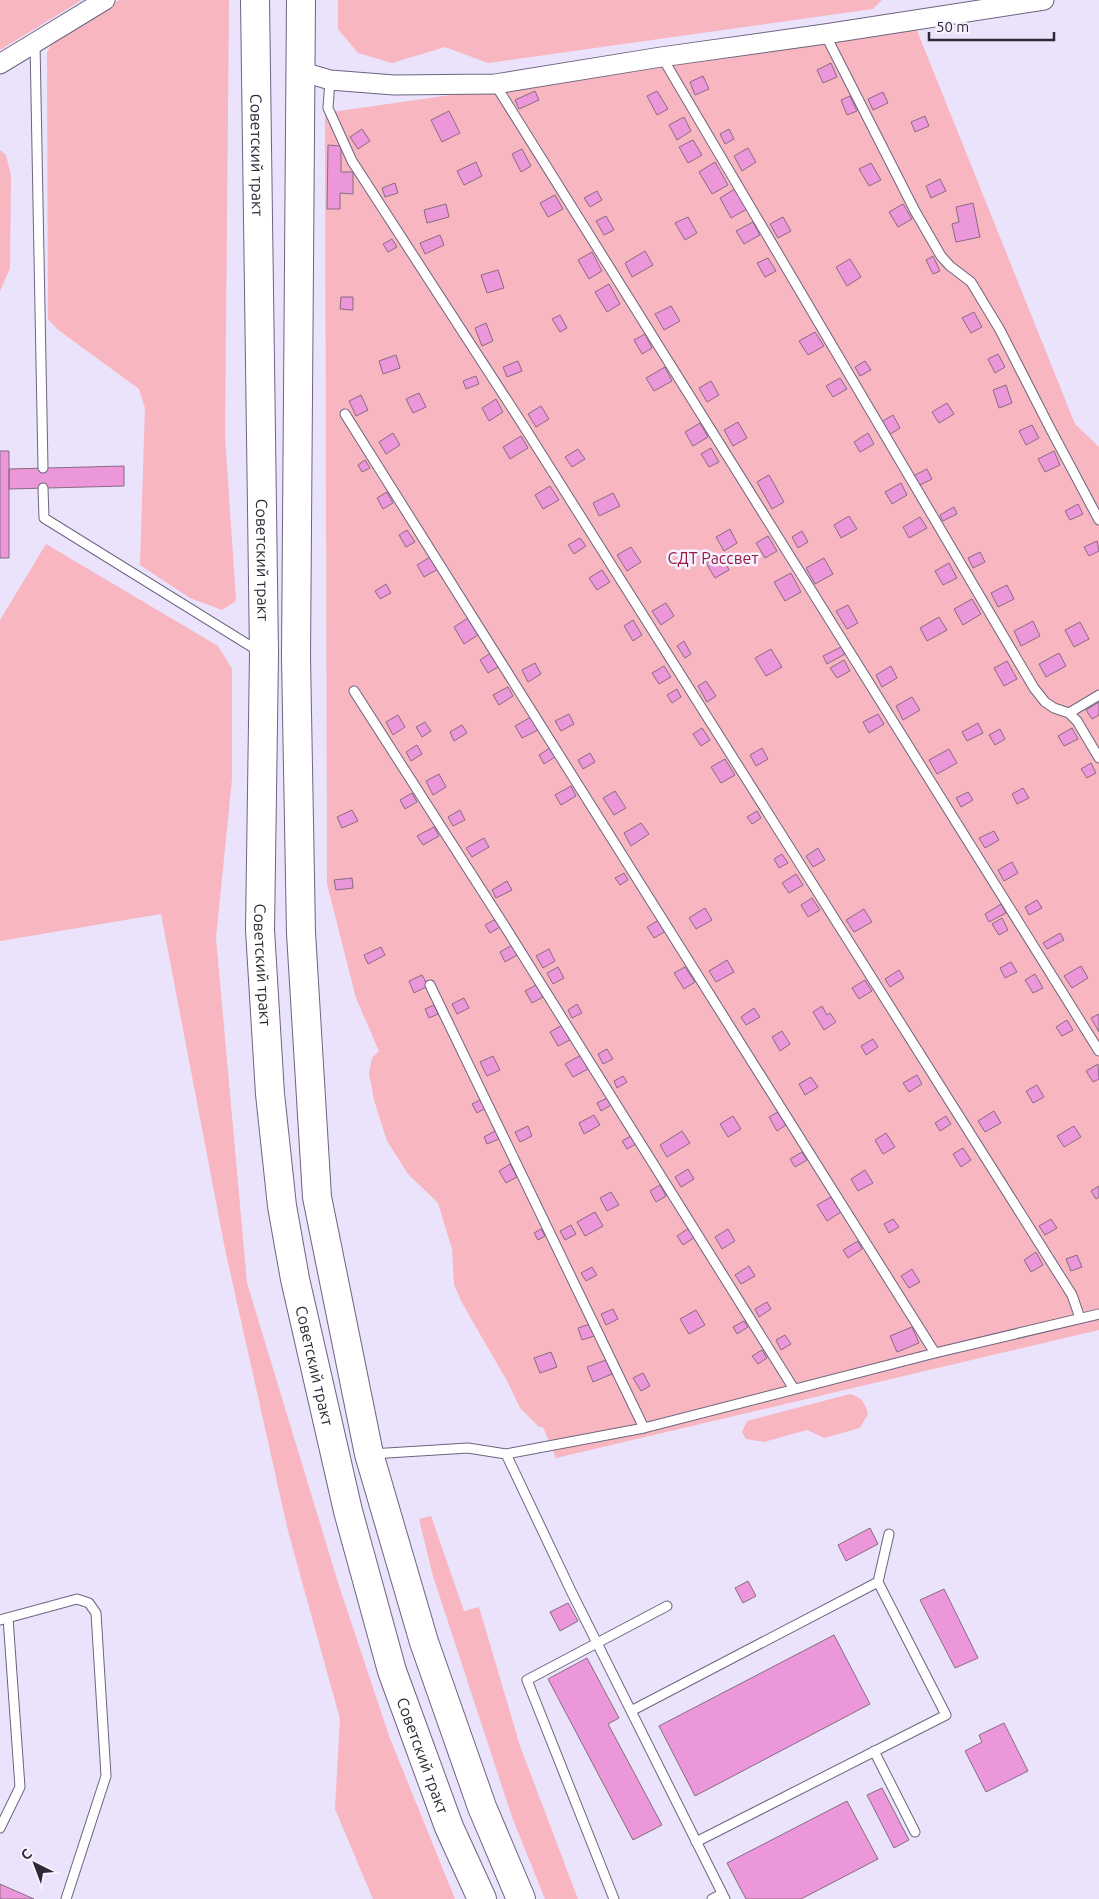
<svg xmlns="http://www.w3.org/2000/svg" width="1099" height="1899" font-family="Ubuntu,sans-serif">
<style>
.green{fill:#f7b6c0}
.building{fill:#eb97d9;stroke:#876c81}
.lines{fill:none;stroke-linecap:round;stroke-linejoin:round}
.lane-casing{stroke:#6e6481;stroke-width:11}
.street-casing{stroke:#6e6481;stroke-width:21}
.highway-casing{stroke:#6e6481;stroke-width:30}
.lane{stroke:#fff;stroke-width:9}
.street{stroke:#fff;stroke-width:19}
.highway{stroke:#fff;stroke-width:28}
.labels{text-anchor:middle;stroke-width:5;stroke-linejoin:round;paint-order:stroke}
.street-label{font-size:16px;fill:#2d2935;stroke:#f6f2ff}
.park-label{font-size:16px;fill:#971a41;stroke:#f6f2ff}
</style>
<rect width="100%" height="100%" fill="#ebe2fc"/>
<path class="green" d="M0,0H82L0,50Z
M119,0H229L225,437L236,601L222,610L190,598L140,565L145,408L139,389L57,329L48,319L47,52L53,42Z
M338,0H882L873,9L488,63L445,47L392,63L358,53L338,29Z
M916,28L1075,424L1099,447V1330L556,1458L543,1427H539L520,1408L507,1381L461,1301L454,1284L452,1249L438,1203L408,1174L387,1141L374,1100L369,1073L372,1058L379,1051L356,998L327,884L325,113Z
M0,150L6,155L11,176L10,268L0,291Z
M46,544L218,646L232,669V779L216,938L247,1283L340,1589L389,1736L455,1899H373L335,1809L340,1719L288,1531L225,1249L161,914L0,941V620Z
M850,1394C861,1397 865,1402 868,1414L860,1428L824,1438L807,1430L764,1442L746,1439L742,1432L747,1421Z
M431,1516L464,1611L479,1607L520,1746L578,1899H545L512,1817L433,1576L419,1519Z"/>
<path class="building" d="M831,63L837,77L823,83L817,70Z
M703,76L709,89L695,95L690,82Z
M535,91L539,100L519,109L515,100Z
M657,91L668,109L657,115L647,96Z
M883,92L888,103L873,110L868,99Z
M850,96L857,111L847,115L841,100Z
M449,111L460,133L442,142L431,120Z
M925,116L929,126L915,132L911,122Z
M684,117L691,131L677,140L669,125Z
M362,129L370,141L358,149L350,137Z
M729,129L734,139L725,144L720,134Z
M693,140L702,155L688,163L679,147Z
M328,145L341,146V172H353V194L340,193V209H327Z
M748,148L756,162L742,171L734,156Z
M522,149L531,166L521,172L512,154Z
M476,162L482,176L464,185L457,171Z
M715,162L728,185L712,194L699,172Z
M871,163L881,180L869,186L859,169Z
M940,179L946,191L931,198L926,186Z
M395,183L398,193L385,197L382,188Z
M735,189L747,209L731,218L720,198Z
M597,191L602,200L590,207L584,198Z
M555,195L563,209L548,217L540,203Z
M973,203L980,237L956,242L952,224L959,222L956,207Z
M446,204L449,217L427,223L424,210Z
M903,204L912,219L898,227L889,212Z
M606,216L614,230L604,235L596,221Z
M688,217L697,233L685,240L675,223Z
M783,217L791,231L778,238L770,224Z
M753,222L760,235L744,244L736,231Z
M440,235L444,245L425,254L420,243Z
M392,239L397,247L388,252L383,244Z
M645,251L653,265L632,277L625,263Z
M592,252L602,271L589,279L578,260Z
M933,256L940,271L933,274L926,260Z
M768,258L776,271L765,277L757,263Z
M850,259L861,277L847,286L836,267Z
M498,270L504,288L487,293L481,275Z
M609,284L620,304L607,312L595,292Z
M341,297H353V310L340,309Z
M671,306L680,321L664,330L655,314Z
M974,312L982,327L971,333L962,318Z
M560,315L567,328L560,332L552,319Z
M486,323L493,341L482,346L475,328Z
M815,332L824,346L808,355L799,341Z
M645,334L652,348L642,354L634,340Z
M998,354L1005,367L995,373L988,359Z
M396,355L400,368L383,374L379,361Z
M518,361L522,371L507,377L503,367Z
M865,361L871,370L860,376L855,367Z
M665,367L672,381L654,391L646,378Z
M476,376L479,384L466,389L463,381Z
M840,378L847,389L833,397L826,386Z
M711,381L719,395L707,402L699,388Z
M1006,385L1012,403L999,408L993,390Z
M419,393L426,407L413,413L406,399Z
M361,395L368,410L356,416L349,401Z
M496,399L503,412L489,421L482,408Z
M947,403L954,414L939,423L932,412Z
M541,406L549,419L536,427L528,414Z
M893,415L900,428L889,435L881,422Z
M738,422L747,438L733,446L724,430Z
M700,423L708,437L693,446L685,432Z
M1032,425L1039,438L1026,445L1019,431Z
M393,433L400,445L386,454L379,442Z
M868,433L874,444L860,452L854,442Z
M521,436L528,448L510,459L503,447Z
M711,448L719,462L709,467L701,454Z
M578,449L585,459L572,467L565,457Z
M0,451H9V558H0Z
M1054,451L1060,465L1045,472L1038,459Z
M365,460L370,468L362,472L358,465Z
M124,466V486L9,489V469Z
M927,469L932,479L918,486L913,476Z
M769,475L784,502L772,509L757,482Z
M901,483L907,495L892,504L885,492Z
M550,486L559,500L543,509L535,495Z
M387,492L393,503L383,509L377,498Z
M613,493L620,506L599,516L593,503Z
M1078,504L1083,514L1070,520L1065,511Z
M954,507L957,514L943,521L940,515Z
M849,516L857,529L841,538L834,525Z
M920,517L927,528L909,538L903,527Z
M730,529L737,543L724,551L716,537Z
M407,530L415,542L406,547L399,535Z
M802,531L808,542L798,548L792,537Z
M768,536L777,551L765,558L756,543Z
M580,538L586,546L574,554L568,545Z
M1097,541L1099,551L1089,556L1084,547Z
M631,547L641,562L627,571L617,555Z
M980,552L985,562L973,568L968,558Z
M721,555L729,570L715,578L706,563Z
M430,557L438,569L424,577L417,565Z
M824,558L833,574L815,584L806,568Z
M949,563L957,578L943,585L935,571Z
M602,570L610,582L597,590L589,578Z
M791,573L801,592L785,601L774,582Z
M386,584L391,593L380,599L375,591Z
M1007,585L1014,599L998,607L991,593Z
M972,599L981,614L963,625L954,609Z
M666,603L674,616L661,625L652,611Z
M848,605L858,623L847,629L836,611Z
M939,617L947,630L927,641L920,628Z
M468,618L478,635L464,644L454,627Z
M633,620L642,635L633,641L624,626Z
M1033,621L1040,636L1021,646L1014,631Z
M1080,622L1089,639L1074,647L1065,630Z
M684,641L691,654L685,658L677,646Z
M841,647L845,654L827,664L823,656Z
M771,649L782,667L766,676L755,658Z
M492,652L500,666L488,673L480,660Z
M1059,653L1066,666L1046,677L1039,664Z
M844,660L850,671L837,678L830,668Z
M1007,661L1017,679L1004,686L994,668Z
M535,663L541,674L528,682L522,670Z
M664,666L671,677L659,684L652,673Z
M891,666L897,678L882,687L876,675Z
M706,681L716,696L707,702L698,686Z
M508,687L513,696L499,705L493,695Z
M677,689L681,697L672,703L667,695Z
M912,697L920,710L903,720L896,706Z
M1099,702V715L1092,719L1086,710Z
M569,714L574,724L561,731L555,721Z
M878,714L884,724L869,733L863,722Z
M398,715L405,727L393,735L386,722Z
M531,717L538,730L522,738L515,726Z
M425,722L431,731L422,737L416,727Z
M978,723L983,733L967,741L962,732Z
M462,725L467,733L454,741L450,732Z
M702,728L710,740L701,746L693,734Z
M1072,728L1078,739L1064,746L1058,736Z
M1000,729L1005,739L995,745L989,735Z
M417,745L422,754L411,761L406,752Z
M550,748L555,757L544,764L539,755Z
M762,748L768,759L756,766L750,755Z
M949,749L957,763L937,774L929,760Z
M590,753L595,762L583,769L578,760Z
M725,759L735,775L721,783L711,767Z
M1091,763L1096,773L1087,778L1081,769Z
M439,774L446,787L433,795L426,781Z
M571,786L576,796L561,805L555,795Z
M1023,788L1029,798L1017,804L1012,794Z
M615,791L626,808L614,815L603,798Z
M968,792L973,800L961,807L956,798Z
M412,793L417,802L405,809L400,800Z
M352,810L358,821L342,828L337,817Z
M460,810L465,820L453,826L448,817Z
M757,811L761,818L752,824L747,817Z
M641,823L649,834L631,846L624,833Z
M434,827L439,836L423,845L417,836Z
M994,831L999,840L985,848L979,838Z
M484,838L489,847L472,857L466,848Z
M818,848L825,860L813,867L806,856Z
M782,854L788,863L779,868L774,859Z
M1012,862L1018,873L1004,881L998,870Z
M624,873L628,880L620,885L615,878Z
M796,874L803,885L789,893L782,883Z
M352,878L353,888L336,890L334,880Z
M507,881L512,890L496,898L492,890Z
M812,898L820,910L808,917L801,905Z
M1037,900L1042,908L1029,915L1025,907Z
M1001,904L1006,913L989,922L985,914Z
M705,908L712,920L696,929L689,918Z
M864,909L872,922L854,932L846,920Z
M1002,918L1008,930L999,935L992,924Z
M496,919L500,927L490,933L485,925Z
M659,920L666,931L654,938L647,927Z
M1060,933L1064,940L1047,949L1043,943Z
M512,945L517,955L505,962L500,952Z
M381,947L385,955L368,964L364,955Z
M549,949L555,961L543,968L536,956Z
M727,960L734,972L716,982L709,971Z
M1011,962L1017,972L1005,978L1000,968Z
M1081,966L1088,978L1072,988L1064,976Z
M558,967L564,978L553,984L547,973Z
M685,967L695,982L684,989L674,973Z
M899,970L904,978L890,987L885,979Z
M1035,974L1043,988L1033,993L1025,980Z
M422,975L428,986L414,993L409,981Z
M865,980L872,991L859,999L852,988Z
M536,985L543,997L532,1003L525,991Z
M464,998L469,1008L457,1014L452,1004Z
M577,1004L582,1013L572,1018L568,1010Z
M434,1005L438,1014L429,1018L425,1009Z
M822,1006L827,1015L830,1013L836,1022L824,1030L813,1012Z
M754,1008L760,1017L746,1025L741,1017Z
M1099,1014V1032L1091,1018Z
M1067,1020L1073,1030L1062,1036L1056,1027Z
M562,1025L570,1040L558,1046L550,1032Z
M782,1031L790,1044L780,1051L772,1037Z
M873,1039L878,1047L866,1055L861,1046Z
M607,1049L613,1059L603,1064L598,1054Z
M581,1055L588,1069L573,1077L565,1064Z
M493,1056L500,1070L487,1076L480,1062Z
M1098,1064L1099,1079L1093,1082L1086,1071Z
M917,1075L922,1084L909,1092L903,1083Z
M623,1076L627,1082L617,1088L614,1081Z
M811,1077L818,1087L805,1095L799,1084Z
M1037,1085L1044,1097L1033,1103L1026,1091Z
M607,1098L611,1105L601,1111L597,1103Z
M482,1099L486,1108L477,1113L472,1104Z
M994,1111L1001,1123L985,1132L978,1121Z
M778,1112L786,1125L777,1131L769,1117Z
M594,1115L600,1125L584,1134L579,1123Z
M733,1116L741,1129L728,1137L720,1124Z
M946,1116L951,1124L940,1131L935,1123Z
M528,1126L532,1136L520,1142L515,1132Z
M1074,1126L1081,1137L1064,1147L1057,1136Z
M495,1131L499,1139L487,1144L484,1137Z
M682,1131L690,1143L667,1157L660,1145Z
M886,1133L895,1147L883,1154L875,1140Z
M631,1136L636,1144L627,1149L622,1141Z
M963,1148L971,1160L961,1167L953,1154Z
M802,1152L807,1160L795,1167L790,1159Z
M510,1164L517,1177L506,1183L499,1171Z
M688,1169L694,1179L681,1187L675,1177Z
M865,1170L873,1183L858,1191L851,1179Z
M660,1185L666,1196L656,1202L650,1191Z
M1099,1186V1197L1096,1199L1091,1191Z
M611,1192L619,1205L607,1211L600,1198Z
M831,1197L841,1212L827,1221L817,1205Z
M595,1212L603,1226L585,1236L577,1222Z
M893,1219L899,1227L889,1233L884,1224Z
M1051,1219L1057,1228L1045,1235L1039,1226Z
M571,1225L576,1234L565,1240L560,1231Z
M689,1228L695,1237L683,1245L677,1236Z
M541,1229L545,1236L538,1240L534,1233Z
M728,1229L735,1241L722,1249L715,1237Z
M858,1241L862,1249L848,1258L843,1250Z
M1036,1252L1043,1265L1031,1272L1024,1260Z
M1077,1255L1082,1267L1071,1271L1066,1259Z
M749,1266L755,1276L741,1284L735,1275Z
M592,1267L597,1275L586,1281L581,1273Z
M912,1269L920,1282L909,1288L901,1276Z
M767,1302L771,1309L759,1317L755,1309Z
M613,1309L618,1319L606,1325L601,1314Z
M696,1310L705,1325L689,1334L680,1319Z
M744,1321L748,1327L737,1334L733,1327Z
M593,1323L597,1335L582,1340L578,1328Z
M912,1327L919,1343L897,1352L890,1336Z
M785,1335L791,1344L781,1350L776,1340Z
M762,1350L767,1358L758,1364L752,1356Z
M551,1352L557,1367L540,1373L534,1358Z
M606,1360L612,1374L593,1382L587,1367Z
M643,1373L650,1386L641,1391L633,1378Z
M870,1528L878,1544L846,1561L838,1545Z
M748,1581L756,1596L743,1603L735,1588Z
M944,1589L978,1658L955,1668L920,1600Z
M568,1603L578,1621L560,1631L550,1612Z
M834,1635L870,1704L695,1796L659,1726Z
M587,1658L619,1718L608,1724L662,1825L633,1840L548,1679Z
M1004,1723L1028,1771L986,1792L965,1751L982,1742L979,1735Z
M882,1788L909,1840L894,1848L867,1795Z
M847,1801L878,1859L801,1899H746L727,1863Z
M0,1884L34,1899H0Z"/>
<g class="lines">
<g class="lane-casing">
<path id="lane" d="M825,34L915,211L941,256L950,266L971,282L1000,330L1050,428L1099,520
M35,43L43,468
M662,57L1034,688L1045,702L1054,708L1069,713L1077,721L1099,758
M330,80L328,108L352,161L523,425L1072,1295L1080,1318
M495,84L1099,1051
M345,414L935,1353
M43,488L44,518L260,652
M354,691L504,925L794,1389
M1069,713L1099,695
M430,985L644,1428
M371,1454L468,1448L506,1454L644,1428L935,1353L1099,1314
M506,1454L572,1593L725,1899
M878,1582L889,1534
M0,1620L77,1599L89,1603L96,1613L106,1776L66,1899
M631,1711L878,1582L946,1715L696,1842
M874,1751L915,1832
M0,1828L20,1787L8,1618
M614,1899L527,1680L667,1606
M712,1899L722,1894"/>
</g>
<g class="street-casing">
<path id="street" d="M0,64L105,0
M300,71L330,80L394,85L495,84L661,57L825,34L1044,0"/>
</g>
<g class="highway-casing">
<g id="highway">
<path id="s1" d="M255,0L264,654L260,930L270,1094L282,1206L295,1279L348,1511L392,1671L449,1827L482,1899"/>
<path d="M301,0L296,657L301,933L317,1197L369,1454L424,1642L482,1807L521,1899"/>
</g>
</g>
<use href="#lane" class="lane"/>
<use href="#street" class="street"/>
<use href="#highway" class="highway"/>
</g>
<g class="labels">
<g class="street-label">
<text dy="6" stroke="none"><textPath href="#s1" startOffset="155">Советский тракт</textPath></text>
<text dy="6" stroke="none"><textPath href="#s1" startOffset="560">Советский тракт</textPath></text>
<text dy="6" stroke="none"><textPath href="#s1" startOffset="965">Советский тракт</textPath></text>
<text dy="6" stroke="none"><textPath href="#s1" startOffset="1370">Советский тракт</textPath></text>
<text dy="6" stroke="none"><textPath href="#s1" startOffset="1775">Советский тракт</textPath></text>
</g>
<g class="park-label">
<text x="713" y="564">СДТ Рассвет</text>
</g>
</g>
<g transform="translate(35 1864) rotate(318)" stroke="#f6f2ff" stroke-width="4" paint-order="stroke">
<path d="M0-4L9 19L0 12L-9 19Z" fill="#2d2935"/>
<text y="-8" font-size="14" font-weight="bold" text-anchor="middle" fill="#2d2935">С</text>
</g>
<path d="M929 32v8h125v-8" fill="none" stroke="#2d2935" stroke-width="2.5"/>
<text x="936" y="32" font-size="15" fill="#2d2935" stroke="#f6f2ff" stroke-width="4" paint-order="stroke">50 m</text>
</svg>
